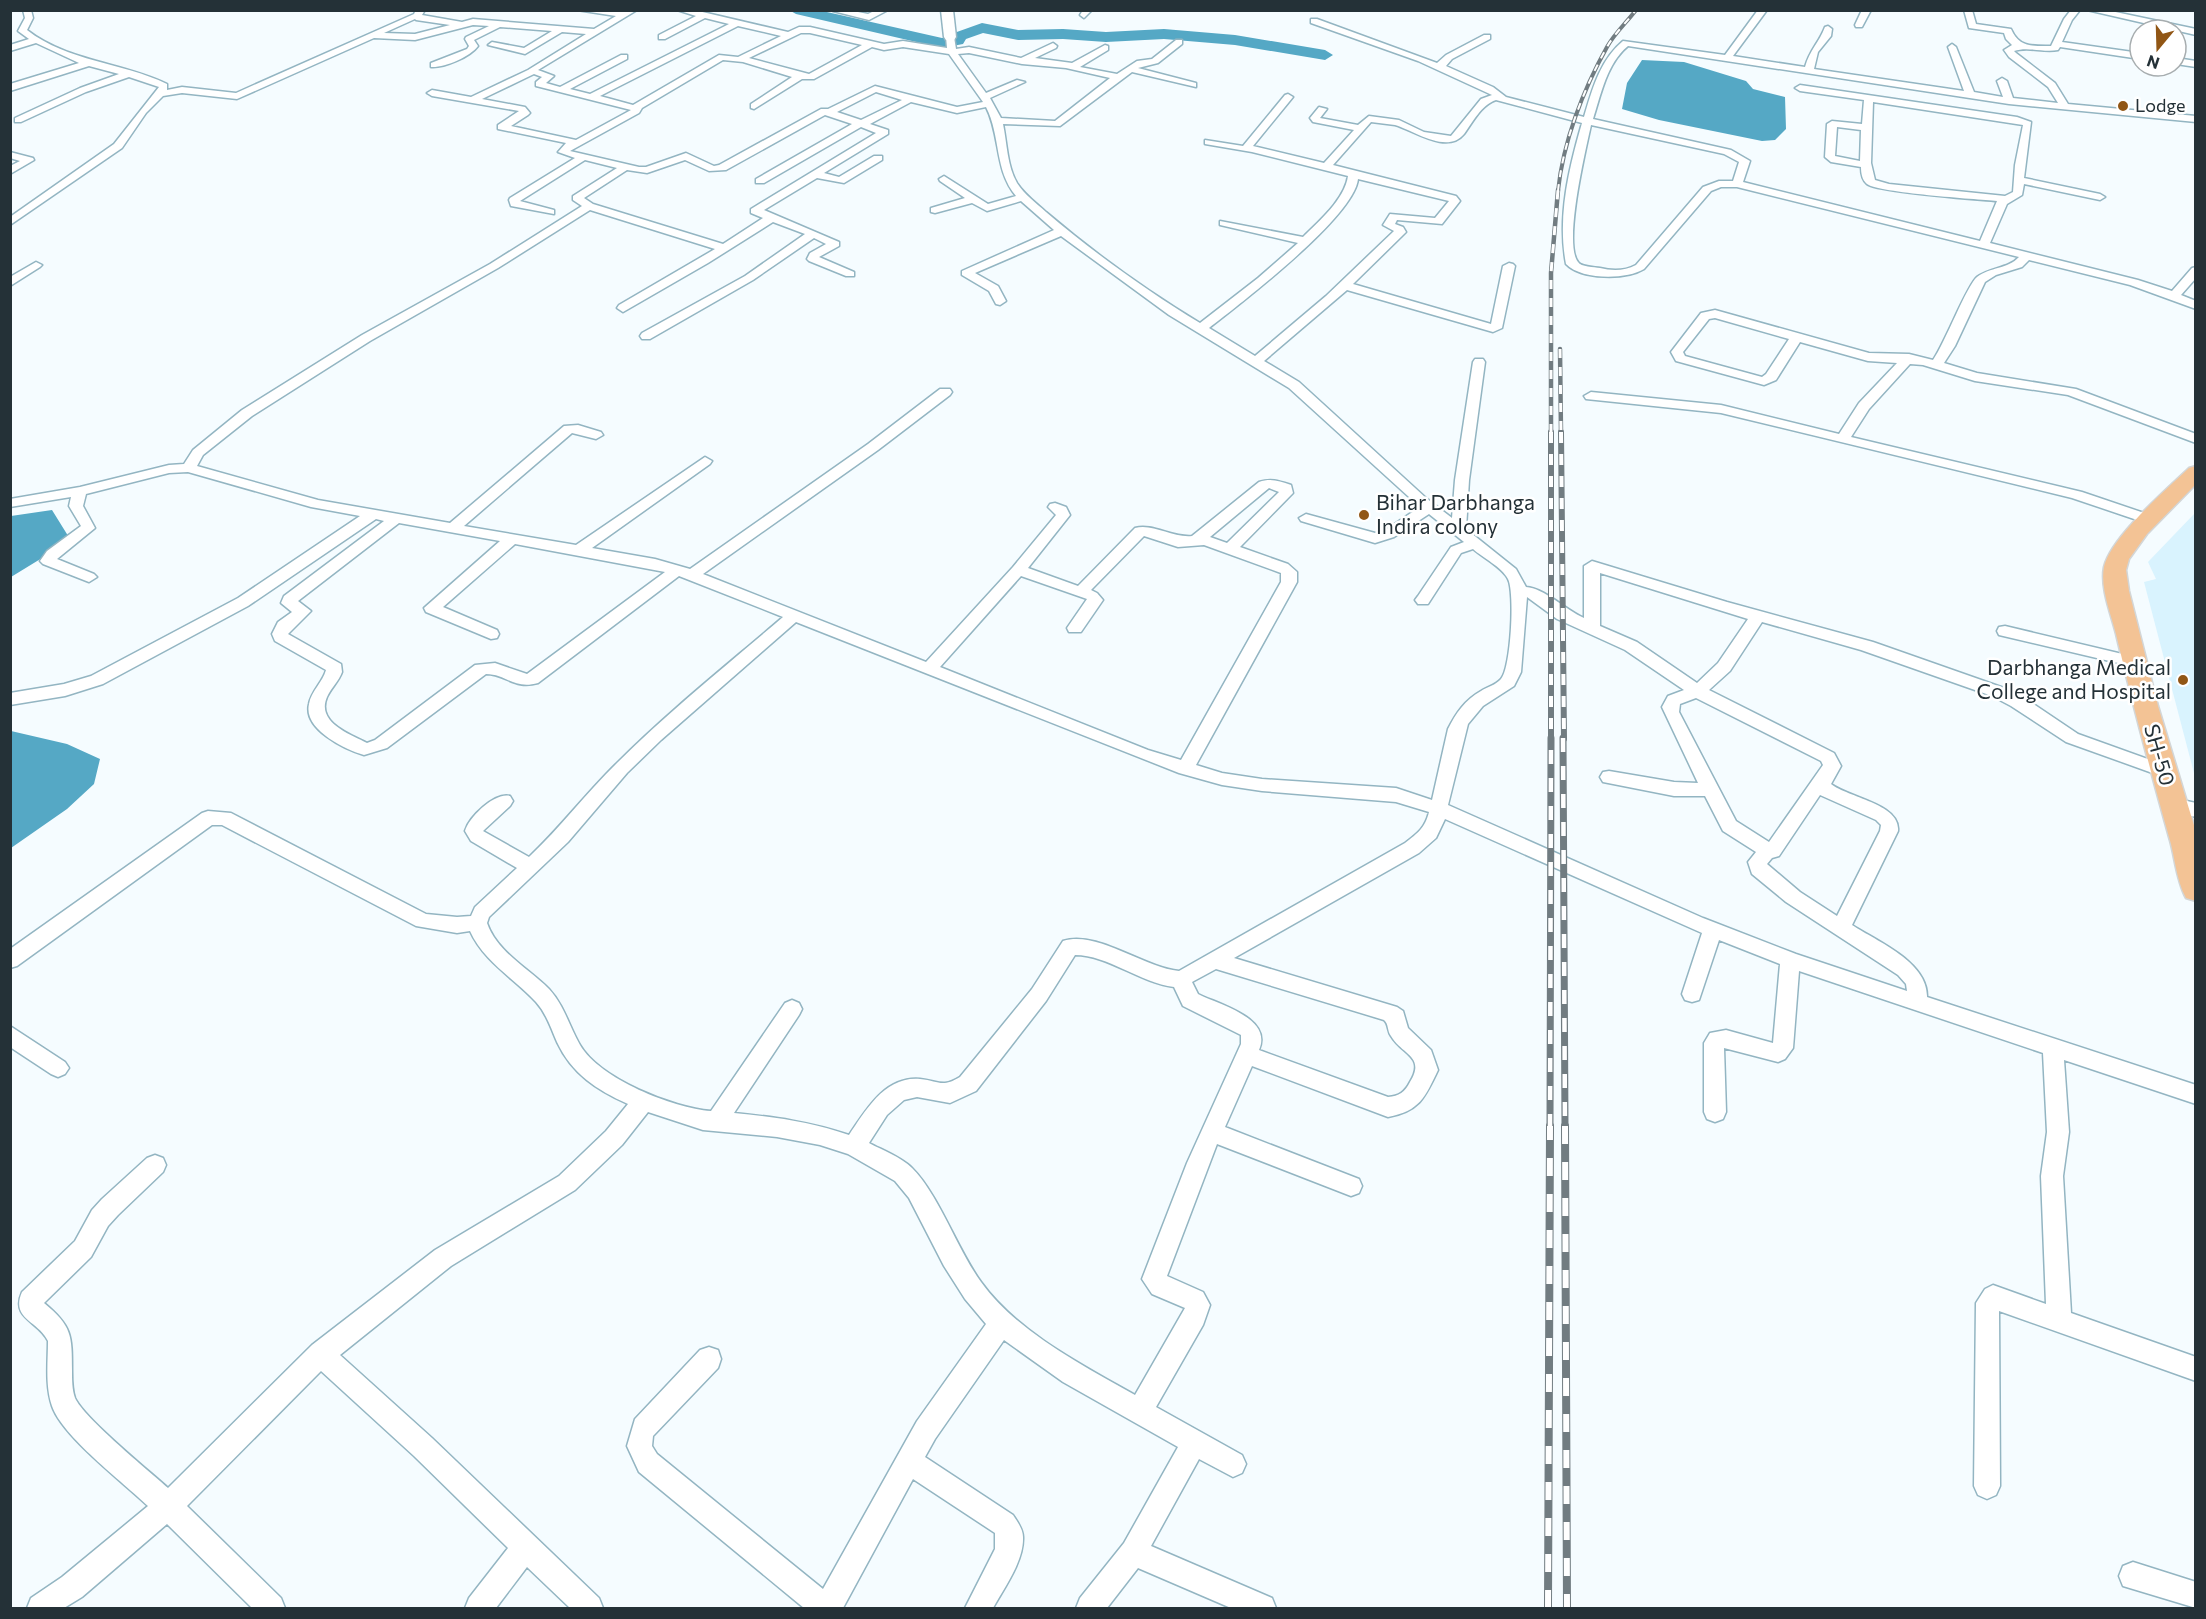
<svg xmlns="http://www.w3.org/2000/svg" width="2206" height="1619" font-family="Commissioner,sans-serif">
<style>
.built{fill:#d9f3fe}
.water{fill:#55a8c5}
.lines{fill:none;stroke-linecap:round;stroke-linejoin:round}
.river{fill:#55a8c5;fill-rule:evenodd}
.street-casing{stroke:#93b5c2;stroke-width:3}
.secondary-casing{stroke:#93b5c2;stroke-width:3}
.primary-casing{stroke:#d3d6d7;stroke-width:3}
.street{fill:#fff;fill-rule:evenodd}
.secondary{fill:#fff;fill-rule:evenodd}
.primary{fill:#f3c395;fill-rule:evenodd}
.rail-far4-casing{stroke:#717c81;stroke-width:4}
.rail-far3-casing{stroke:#717c81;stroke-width:4.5}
.rail-far2-casing{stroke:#717c81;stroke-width:6}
.rail-far1-casing{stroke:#717c81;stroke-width:7}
.rail-casing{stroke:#717c81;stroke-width:8}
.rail-far4{stroke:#fff;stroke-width:2;stroke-dasharray:7;stroke-linecap:butt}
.rail-far3{stroke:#fff;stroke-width:3;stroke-dasharray:9;stroke-linecap:butt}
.rail-far2{stroke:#fff;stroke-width:4;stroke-dasharray:11;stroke-linecap:butt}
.rail-far1{stroke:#fff;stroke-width:4.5;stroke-dasharray:14;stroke-linecap:butt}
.rail{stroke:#fff;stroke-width:6;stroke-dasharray:18;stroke-linecap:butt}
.poi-dot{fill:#915615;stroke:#fff;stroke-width:2}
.labels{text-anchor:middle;stroke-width:5;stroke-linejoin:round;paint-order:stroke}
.far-poi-label{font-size:18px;fill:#243137;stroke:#fff;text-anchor:start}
.poi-label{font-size:21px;fill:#243137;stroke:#fff;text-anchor:start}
.street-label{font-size:21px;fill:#243137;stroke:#fff}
</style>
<rect width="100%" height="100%" fill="#f5fcff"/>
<path class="built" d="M2195,513V777L2144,582L2156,579L2148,562Z"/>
<path class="water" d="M1642,60L1684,62L1746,81L1753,89L1785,97L1786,129L1775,140L1762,141L1659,120L1622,109L1627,83Z
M52,510L70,539L60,547L11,577V516Z
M11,731L67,744L100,759L94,784L67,809L11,848Z"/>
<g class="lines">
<path class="river" d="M789,10H818L942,38L951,37L954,33L982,23L1018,30L1063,29L1106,32L1164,29L1235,35L1325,50L1333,55L1325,60L1235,45L1164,39L1106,42L1063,39L1018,40L983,33L966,39L963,44L942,48L796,14Z"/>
<g class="street-casing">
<path id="street" d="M23,10H31L33,18L27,30C68,62 122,62 167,84V90L182,87L236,93L414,14L416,10H425L422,15L462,22L473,19L594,29L616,16L577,10H637L538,70L554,76L546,83L560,87L621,55H627V59L570,89L590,94L729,24L705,18L665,39H659V35L696,16L677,10H694L788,32L799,27H810L884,44L903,41L947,48L946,37L950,34L954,37L956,49L969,47L1021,58L1053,43L1057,46L1056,48L1035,58L1072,63L1105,45L1108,46V50L1080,67L1117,74L1137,61L1152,59L1176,40H1182V44L1158,63L1138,68L1196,83V87L1132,72L1060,126L1003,124C1007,143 1007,166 1017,183C1024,194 1036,203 1046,212C1093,252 1147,291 1200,323L1258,278L1298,243L1220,225V221L1303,237C1319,221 1345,199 1348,176L1252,152L1205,144V140L1243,146L1285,95L1288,94L1293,97L1253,146L1324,163L1354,130L1313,122L1310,118L1319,107L1327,109L1320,118L1358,125L1369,116L1399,120L1424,132L1451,136L1481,99L1492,95L1418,61L1311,23V19H1317L1437,63L1446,55L1484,35H1490V39L1452,59L1446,66L1493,87L1506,97L1584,117C1592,90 1600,60 1623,41L1725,55L1758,10H1767L1733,56L1805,67C1810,49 1819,43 1825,27L1828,26L1832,29L1831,36L1818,52L1814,69L1964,91L1948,47L1952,44L1956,47L1974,92L2003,97L1997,81L2002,78L2007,81L2013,98L2058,103L2048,87L2009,57L2004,50L2012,45L2006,39L2004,33L1969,28L1964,10H1972L1976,24L2011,29C2019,47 2031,46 2049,46H2051L2064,19L2071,10H2080L2072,20L2062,42L2140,53V59L2060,47L2058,50C2043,53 2028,46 2014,51L2016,53L2055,83L2068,104L2196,116V122L2009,104L1628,46C1607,63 1601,94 1593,119L1731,150L1750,161L1743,182L1980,241L1997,201C1976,199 1879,193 1867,184C1862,180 1861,173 1861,167L1831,162L1825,157L1827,124L1832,121L1862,124L1864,100L1800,91L1795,88L1800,85L2017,117L2031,122L2024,178L2100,194L2105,197L2100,200L2024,184L2022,195L2007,204L1990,243L2138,280L2172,291L2192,268L2196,267V278L2181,295L2196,301V309L2130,285L2029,260L2022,267L1996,275L1985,282L1955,346L1944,363L1977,373L2076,389L2196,434V443L2068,395L1975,381L1923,365L1910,364L1869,409L1851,437L2082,492L2153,516L2155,519L2153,522H2143L2072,498L1721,413L1586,399L1584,396L1591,392L1721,405L1839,434L1859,403L1897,363L1868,361L1800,342L1776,380L1764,385L1676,361L1671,352L1701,313L1715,310L1869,353L1909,354L1933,360C1945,343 1967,285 1977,277C1990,267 2008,269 2019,257L1737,187H1721L1711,191L1644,269C1626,280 1581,280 1566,264C1557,217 1569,168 1582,123L1496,100C1481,105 1473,122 1464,134C1447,155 1413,130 1395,125C1387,124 1379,123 1371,122L1333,165L1456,196L1460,201L1442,224L1397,220L1395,224L1403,227L1406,232L1404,234L1353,284L1491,324L1503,266L1509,263L1513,264L1515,266L1502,328L1493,332L1347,290L1264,361L1299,382L1426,498L1452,518L1455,480L1473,362L1475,359H1483L1485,362L1469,480L1466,529L1516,569L1526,587C1544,588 1566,610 1584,618V566L1592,561L1727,602L1873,642L2004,688L2023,697L2078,734L2170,767L2173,771L2170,775L2164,777L2158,775L2066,742L2011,706L1992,696L1861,650L1762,622L1730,671L1709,690L1834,753L1841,766L1831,784C1849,798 1901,804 1898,831L1852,925C1878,942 1928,962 1927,997L2196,1085V1104L2064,1060L2069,1132L2063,1176L2071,1313L2196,1357V1381L1999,1311L2000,1486L1996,1495L1987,1499L1978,1495L1974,1486L1976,1303L1985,1289L1993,1285L2046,1304L2041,1176L2047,1132L2043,1053L1799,971L1793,1048L1785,1059L1778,1062L1724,1048L1726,1112L1723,1119L1715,1122L1707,1119L1704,1112V1043L1710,1033L1726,1030L1773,1043L1780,964L1719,940L1699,1000L1692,1002L1685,1000L1682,994L1702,933L1445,819L1436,838L1419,853L1234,958L1397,1007L1403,1011L1408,1028L1431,1050L1438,1070C1425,1097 1420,1111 1388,1117L1252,1066L1225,1127L1359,1179L1362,1186L1359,1193L1351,1196L1217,1144L1167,1276L1203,1292L1210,1305L1203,1325L1156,1407L1242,1455L1246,1464L1242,1473L1233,1477L1199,1459L1151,1546L1272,1598L1276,1608H1231L1138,1568L1107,1608H1076L1080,1598L1124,1543L1178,1447L1063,1382L1004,1340L935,1439L925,1457L1013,1515C1017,1521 1023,1529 1023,1537C1024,1561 1004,1588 993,1608H965L995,1549V1533L913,1479L843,1608H804L639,1472L627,1446L635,1419L700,1350L709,1347L718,1350L721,1359L718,1368L653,1436L652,1446L657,1454L823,1589L917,1421L986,1324L965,1299L944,1266L909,1198L895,1181L848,1154L820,1145L777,1137L703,1130L648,1112L622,1145L575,1190L451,1266L340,1355L432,1438L599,1598L603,1608H570L527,1567L496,1608H465L469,1598L508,1548L414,1456L321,1371L187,1506L281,1598L285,1608H252L167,1524L82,1597L64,1608H27L31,1598L62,1577L148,1506C123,1482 62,1436 52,1406C45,1385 48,1362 48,1341C39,1321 10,1319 22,1292L75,1241L92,1210L102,1199L147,1158L155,1155L163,1158L166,1165L163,1172L118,1215L108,1226L91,1257L44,1303C72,1326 72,1335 72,1371C72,1379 72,1390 75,1398C84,1418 148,1470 168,1488L312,1345L435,1250L559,1176L606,1131L628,1104C597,1090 572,1074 557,1042C551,1028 546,1013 536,1002C514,978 484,962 470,931L457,933L416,926L222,825H212L17,966L10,968V949L202,813L208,811L231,813L426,914L457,917L471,916L475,907L517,868L471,841L465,831C469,817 495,792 510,796L513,801L510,806L483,831L529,857C561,827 586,793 617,763C669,711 727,665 783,617L679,576L538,683C514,690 506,674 486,674L387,748L364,755C344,749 303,729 309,704C311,691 323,682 326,670L275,641L272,634L278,622L292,612L281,603L284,596L384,521L376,519L248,606L103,684L65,696L10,705V693L64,684L91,676L238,598L360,516L311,507L188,472L169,473L86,494L83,506L95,528L57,559L94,574L97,577L89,582L43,564L40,561L47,551L81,526L69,506L71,497L10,507V499L80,487L169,465L184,464L193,450L242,410L362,335L490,264L582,206L573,200V196L617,168L585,160L520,201L554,210V214L511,206L509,200L510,198L575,158L558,152L566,143L498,129V125L519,111L432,96L427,93L432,90L471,97L528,70L586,34L562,32L525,54L488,45L492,42L524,48L552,31L500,27L474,40L478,46C470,57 444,68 431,67V63L467,49L469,46L465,39L466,37L489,26L473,25L415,40L374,38L237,99L182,93L163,96L146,113L122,148L10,225V217L114,144L159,87L129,77L86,92L21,122H15V118L80,88L119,74L89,66L10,91V84L79,63L36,43L10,51V45L29,39L18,31L25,18ZM415,19L416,20L450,25L415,34L384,33ZM738,26L781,36L738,57L719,55L633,105L600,96ZM801,33H810L862,45L809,74L749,58ZM872,47L884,50L903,47L949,54L983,102L957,107L875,86L828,109H821L719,165L714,166L686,153L646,167H639L570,151L639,113L642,108L723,60L743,62L792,77L751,104V108L754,109L802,79H814ZM969,53L1022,64L1066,68L1110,78L1055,121L1001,118L990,98L1025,82L1017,80L986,93L958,54ZM534,74L542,77L536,82V86L631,110L576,140L511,126L528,115L530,113L525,107L482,99ZM876,92L902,100L861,120L837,112ZM911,102L957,113L986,107C1001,136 994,170 1016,196L988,204L944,176L939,179L940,181L965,198L931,208V212L935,213L972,203L987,211L1021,201L1054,230L962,271V275L989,291L996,304L1000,305L1006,301L998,286L975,273L1061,236L1169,315L1289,388L1420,507L1384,531L1375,533L1306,514L1299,518L1301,521L1375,543L1394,537L1429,514L1464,542L1451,547L1418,596L1415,600L1418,604H1428L1461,553L1473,549C1483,558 1502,567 1508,579C1515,592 1511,668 1501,679C1496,685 1487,687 1481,691C1465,700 1456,713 1448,729L1432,800L1396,788L1262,779L1222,773L1196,765L1297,582V572L1288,564L1240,547L1293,493L1291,485C1279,481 1271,478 1259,482L1192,536C1172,538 1153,523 1135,528L1078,586L1028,568L1070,515L1066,507L1055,503L1050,504L1048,507L1056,515L1013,567L926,662L703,574L878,450L950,395L952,392L950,389H940L868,444L690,569L655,559L592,548L710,464L712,461L705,457L576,545L464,526L572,433L596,439L603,435L601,432L578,425L564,426L450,523L318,500L197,466L203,455L252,416L370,341L498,268L590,210L715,249L619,305L617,308L623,312L708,263L773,222L805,234L745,276L642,333L640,336L642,339H650L753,280L814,238L826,244L810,253L807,259L809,261L846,276H854V272L819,257L839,246V242L764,210L817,178L844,183L882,160V156H874L839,177L824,173L888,134V130L870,124ZM1873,102L2023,125L2015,165L2013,192L2005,196L1889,184L1875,180L1871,163ZM825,115L852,124L756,179V183H764L861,127L876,133L751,209V213L763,218L723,244L593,204L584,198L627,170L647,173L685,160L709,171L726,170ZM1591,125L1724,154L1739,162L1733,181H1719L1703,187L1636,265C1625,271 1612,271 1600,268C1594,267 1581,267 1578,262C1563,243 1586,149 1591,125ZM1837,127L1861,130L1860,161L1835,156ZM1358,179L1449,201L1435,218L1390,214L1383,225L1394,231L1326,296L1255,356L1209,328C1240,304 1354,217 1358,179ZM1715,318L1789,339L1766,374L1762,377L1685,356L1683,352L1709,319ZM1269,488L1279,492L1227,543L1210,537ZM399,523L500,541L424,608L426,612L491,639L497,638L499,634L497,630L443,607L515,544L665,572L527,674L495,663L475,665L375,740L367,743C349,734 316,722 327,697C331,688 339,681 342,672L341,664L288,634L311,611L298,601ZM1144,536L1178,547L1204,545L1281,573V582L1181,760L1148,750L940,667L1021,576L1087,599L1067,628L1069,632H1081L1103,600L1097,593L1091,590ZM1600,573L1748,619L1718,663L1697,683L1637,642L1600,626ZM1527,597L1557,619L1625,650L1684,690L1668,696L1662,707L1698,783L1674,782L1609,771L1603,772L1600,777L1603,782L1674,796H1705L1723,831L1756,852L1748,862L1752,874L1786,902L1898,975L1906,984L1907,991L1796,954L1703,918L1448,805L1468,724L1483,706L1514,686L1521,672ZM796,622L1179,773L1222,785L1262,791L1396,802L1429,812C1425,828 1418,833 1405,843L1179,971C1142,967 1097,930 1063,941L1032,989L960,1077C942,1088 939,1081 920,1079C885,1076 866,1110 849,1135C811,1122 774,1117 734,1113L799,1015L802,1009L799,1003L792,1000L785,1003L711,1111C673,1108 600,1079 580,1045C569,1026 564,1005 549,989C528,968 497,952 487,923L489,917L568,842L627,773L661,740ZM1696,698L1821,761L1823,765L1769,842L1736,821L1679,712L1680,704ZM1820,795L1876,820L1881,825L1880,831L1837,916L1800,892L1767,864L1772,858L1779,856ZM1075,955C1108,955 1140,983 1174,987L1183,1006L1241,1035V1044L1187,1163L1142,1279L1152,1294L1185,1308L1135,1395C1082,1365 1017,1332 981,1282C957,1249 939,1195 912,1168C901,1157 882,1150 869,1143L887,1115L904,1100L917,1097L950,1103L976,1091L1046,1001ZM1216,969L1384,1020C1389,1024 1387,1031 1391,1036C1402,1055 1426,1056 1410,1082C1405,1092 1399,1096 1388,1097L1259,1050C1273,1018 1220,1005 1198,994L1192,982Z
M848,10L868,14L876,10H888L869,20L833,11Z
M1083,10H1092L1084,18L1080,15Z
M1862,10H1871L1862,27H1856L1855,25Z
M2087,10H2106L2196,29V35Z
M2176,58L2196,61V67L2176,64Z
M10,152L33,158L34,160L10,174V166L20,161L10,158Z
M36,262L42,265L40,267L10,286V277Z
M2005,626L2135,657L2141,658L2143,662L2141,666L2135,667L1999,635L1997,631L1999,627Z
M2173,798L2196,803V817L2167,810L2164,805L2167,800Z
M10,1026L65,1062L69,1068L65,1074L58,1077L51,1074L10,1047Z
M2133,1562L2196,1582V1608L2123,1586L2119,1576L2123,1566Z"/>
</g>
<g class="secondary-casing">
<path id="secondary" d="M941,10H953L956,37L954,40H946L944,37Z"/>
</g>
<g class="primary-casing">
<path id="primary" d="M2196,466V484L2147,534L2129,559L2126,570L2129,591L2158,706L2196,832V901L2186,898C2176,880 2175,856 2169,837C2150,769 2132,702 2116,634C2111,614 2100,588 2104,567C2111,537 2166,490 2189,468Z"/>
</g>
<use href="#street" class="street"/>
<use href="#secondary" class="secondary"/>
<use href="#primary" class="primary"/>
<g class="rail-far4-casing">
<path id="rail-far4" d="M1558,191C1563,142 1583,90 1607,47C1614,34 1627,22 1636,10"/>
</g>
<g class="rail-far3-casing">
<path id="rail-far3" d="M1560,349L1561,433
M1551,433V273L1558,190"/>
</g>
<g class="rail-far2-casing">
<path id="rail-far2" d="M1551,432V739
M1561,432L1564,739"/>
</g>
<g class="rail-far1-casing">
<path id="rail-far1" d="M1563,738L1565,1128
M1550,1128L1551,738"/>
</g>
<g class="rail-casing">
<path id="rail" d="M1565,1126L1567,1608
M1548,1608L1550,1126"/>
</g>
<use href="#rail-far4" class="rail-far4"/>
<use href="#rail-far3" class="rail-far3"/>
<use href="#rail-far2" class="rail-far2"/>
<use href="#rail-far1" class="rail-far1"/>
<use href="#rail" class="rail"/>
</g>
<g class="poi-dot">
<circle cx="2123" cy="106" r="6"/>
<circle cx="1364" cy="515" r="6"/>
<circle cx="2183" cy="680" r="6"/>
</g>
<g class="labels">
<g class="far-poi-label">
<text x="2135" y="112">Lodge</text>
</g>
<g class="poi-label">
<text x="1376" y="510">Bihar Darbhanga<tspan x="1376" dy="24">Indira colony</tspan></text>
<text x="2171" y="675" text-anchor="end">Darbhanga Medical<tspan x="2171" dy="24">College and Hospital</tspan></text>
</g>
<g class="street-label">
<text transform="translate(2159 755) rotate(74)" y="7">SH-50</text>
</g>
</g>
<rect width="2206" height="1619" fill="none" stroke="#243137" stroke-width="24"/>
<g transform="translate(2158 48) rotate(199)"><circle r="28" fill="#ffffff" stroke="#a7adaf" stroke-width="1.5"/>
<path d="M0-4.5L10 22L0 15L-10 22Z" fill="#915615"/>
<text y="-9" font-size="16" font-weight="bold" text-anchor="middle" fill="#243137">N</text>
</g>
</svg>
